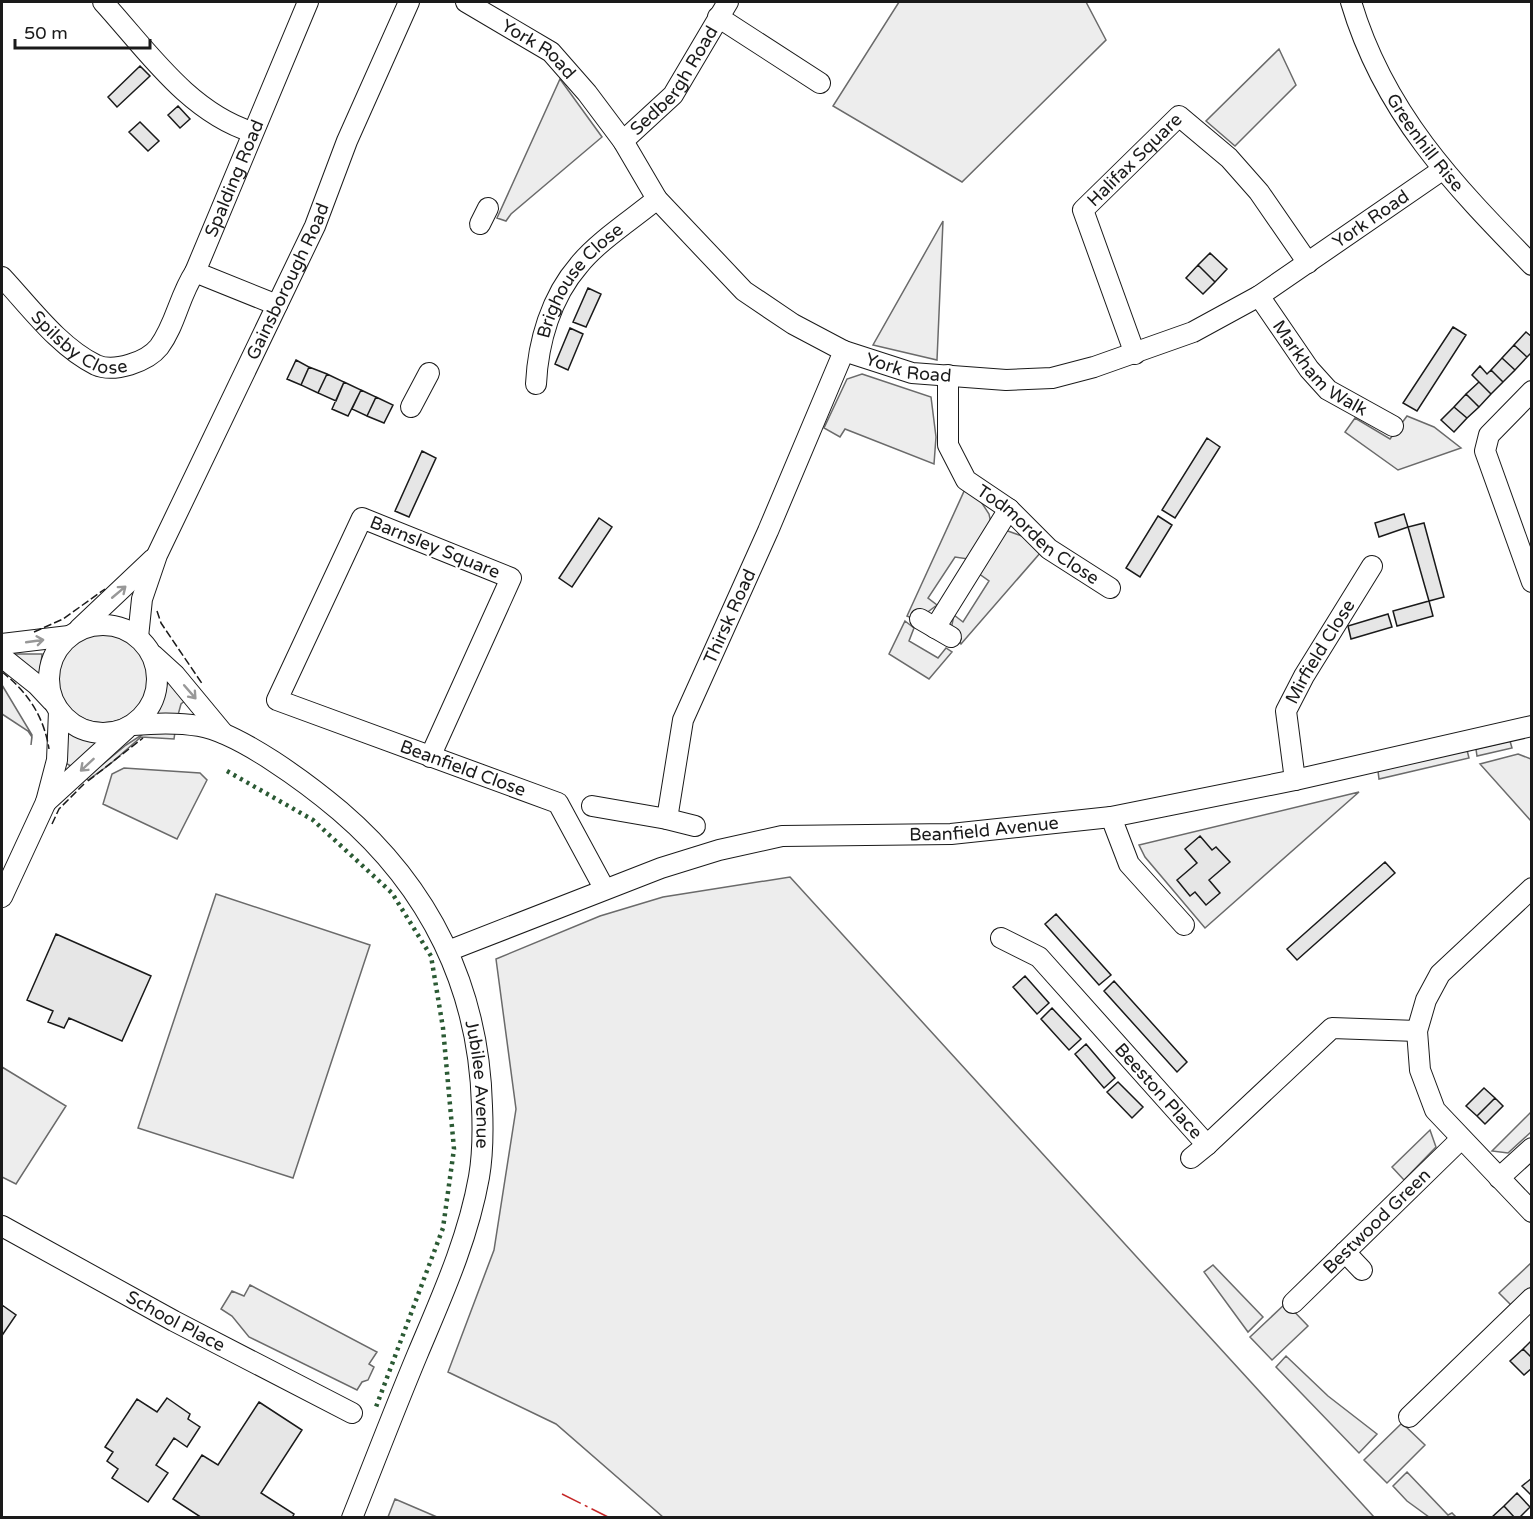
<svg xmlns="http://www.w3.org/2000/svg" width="1533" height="1519" font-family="'Varela Round',sans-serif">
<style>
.built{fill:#ededed;stroke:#6a6a6a;stroke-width:1.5}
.building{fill:#e6e6e6;stroke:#1a1a1a;stroke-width:1.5}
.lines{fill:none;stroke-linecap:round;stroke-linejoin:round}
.minor-casing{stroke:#1a1a1a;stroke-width:22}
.minor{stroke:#fff;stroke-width:20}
.hedge{stroke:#2b5a34;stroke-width:4.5;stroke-dasharray:3 4.5;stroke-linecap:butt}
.fence{stroke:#1a1a1a;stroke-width:1.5;stroke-dasharray:8 3;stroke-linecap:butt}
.power{stroke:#c62828;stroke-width:1.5;stroke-dasharray:21 4.5 3 4.5;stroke-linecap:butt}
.oneway{stroke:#989898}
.labels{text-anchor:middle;stroke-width:4.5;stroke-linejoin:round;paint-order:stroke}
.street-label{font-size:18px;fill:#1a1a1a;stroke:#fff}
</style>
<rect width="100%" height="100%" fill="#fff"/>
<path class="built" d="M899,2H1086L1106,40L962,182L833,106Z
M1279,49L1296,85L1235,146L1206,121Z
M560,79L602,137L511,214L506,221L497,218Z
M943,221L937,360L873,345Z
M862,374L931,397L936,437L934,464L845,429L840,437L824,428L847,379Z
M1407,416L1434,427L1461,448L1398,470L1345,432L1355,418L1390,439Z
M966,487L976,494L989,514L991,523L968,559L955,557L928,598L937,605L917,620L907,616Z
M1005,530L1022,536L1041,552L961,644L951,629L954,615L963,622L989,581L978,573Z
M905,621L914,628L909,641L938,658L946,648L952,652L929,679L889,654Z
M58 678a45 45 0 1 1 90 0a45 45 0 1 1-90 0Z
M11,654H42L40,676Z
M168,681L187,699L181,704L178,715L157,714Z
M2,685L32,735L31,745L32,737L28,731L2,714Z
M68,732L100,743L74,768L64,762Z
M155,732H175L174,739L141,737L109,765L88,780L86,778L126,745L143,734Z
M1510,741L1512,748L1477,756L1476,749Z
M1467,750L1469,758L1379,779L1378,771Z
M1518,754L1531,759V821L1480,764Z
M124,768L200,773L207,780L177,839L103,804L112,774Z
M1359,792L1205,928L1145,857L1139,845Z
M790,877L1374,1517H663L556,1424L448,1372L494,1250L516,1109L496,959L600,916L663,897Z
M216,894L370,945L293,1178L138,1128Z
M2,1067L66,1106L16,1184L2,1177Z
M1531,1112V1132L1508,1153L1492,1151Z
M1430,1130L1436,1147L1404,1180L1392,1167Z
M1531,1263V1287L1512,1306L1499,1293Z
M1213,1265L1263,1317L1248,1332L1204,1272Z
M250,1285L377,1352L369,1364L374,1367L368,1380L362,1382L357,1390L249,1337L232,1316L221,1309L232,1291L244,1296Z
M1286,1303L1308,1326L1272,1360L1250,1337Z
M1286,1356L1328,1396L1377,1434L1359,1453L1276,1367Z
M1402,1423L1425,1445L1387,1483L1364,1460Z
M1407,1472L1448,1515L1452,1513L1456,1517H1429L1407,1501L1393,1486Z
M395,1499L437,1517H388Z"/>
<path class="building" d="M140,66L150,76L117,107L108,97Z
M178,106L190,119L180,128L168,115Z
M140,122L159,141L148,151L129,132Z
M1210,253L1227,269L1215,282L1198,265Z
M1198,265L1215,282L1203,294L1186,278Z
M588,288L601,294L586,327L573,322Z
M1453,327L1466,335L1417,411L1403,403Z
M570,328L583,334L568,370L555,364Z
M1526,332L1532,337V352L1527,357L1514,345Z
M1514,345L1527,357L1515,370L1502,358Z
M1502,358L1515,370L1503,382L1491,370Z
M296,360L309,367L301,385L287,379Z
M1480,366L1487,374L1491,370L1503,382L1491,394L1472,375Z
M309,367L327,374L318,393L301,385Z
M327,374L344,382L336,401L318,393Z
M344,382L361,390L348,416L332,409Z
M1479,382L1491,394L1479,407L1466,394Z
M361,390L376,397L367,416L352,409Z
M1466,394L1479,407L1467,418L1454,407Z
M376,397L393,405L384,423L367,416Z
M1454,407L1467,418L1454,432L1441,420Z
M1207,438L1220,447L1175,518L1162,510Z
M422,451L436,458L409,517L395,511Z
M1404,514L1408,527L1379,537L1375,523Z
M1158,516L1172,525L1140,577L1126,568Z
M599,518L612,527L572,587L559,578Z
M1424,523L1444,597L1429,601L1408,527Z
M1429,601L1433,616L1397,626L1393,611Z
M1388,614L1392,627L1351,639L1348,626Z
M1200,836L1212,850L1216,847L1230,862L1209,880L1220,893L1206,905L1195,892L1190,896L1177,880L1197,863L1185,849Z
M1385,862L1395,873L1297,960L1287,949Z
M1056,914L1111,975L1099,985L1045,924Z
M56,934L151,976L122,1041L69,1018L64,1028L48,1022L53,1011L27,1000Z
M1025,976L1049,1003L1037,1014L1013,987Z
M1114,981L1187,1062L1177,1072L1104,991Z
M1052,1008L1081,1039L1069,1050L1041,1019Z
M1086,1044L1115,1078L1104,1088L1075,1054Z
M1118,1082L1143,1107L1132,1118L1107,1092Z
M1484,1088L1495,1098L1477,1116L1466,1106Z
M1495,1098L1503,1106L1485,1124L1477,1116Z
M2,1305L16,1315L3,1334L2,1333Z
M1532,1340V1358L1523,1349Z
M1523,1349L1532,1358V1368L1524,1375L1510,1361Z
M167,1398L190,1414L188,1419L200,1427L187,1447L174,1438L156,1465L168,1473L148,1502L112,1478L118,1469L107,1461L113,1452L105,1447L137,1399L157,1412Z
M259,1402L302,1430L261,1493L294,1514L292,1518H202L173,1499L202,1455L218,1465Z
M1532,1478V1496L1522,1486Z
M1517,1493L1530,1507L1519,1518H1515L1504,1506Z
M1504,1506L1515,1518H1491Z"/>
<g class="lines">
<g class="minor-casing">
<g id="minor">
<path d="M103,2C146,49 188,112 252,132"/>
<path id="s1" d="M466,2L551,52L587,93L623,141L657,199L744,291L793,324L844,351L912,373L1006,380L1052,378L1094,367L1193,332L1259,296L1442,170"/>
<path id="s2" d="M1351,2C1384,113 1453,184 1532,265"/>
<path d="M718,17L820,83"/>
<path id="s3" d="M623,141L673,95L728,2"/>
<path d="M480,224L488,208"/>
<path id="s4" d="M2,277C30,307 59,347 96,365C114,373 147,362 159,347C176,324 179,296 195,272"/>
<path id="s5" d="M1259,296L1309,369L1328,390L1393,426"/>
<path id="s6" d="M277,305L195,272L308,2"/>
<path id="s7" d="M1135,354L1083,210L1179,116L1229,158L1259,192L1308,263"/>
<path id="s8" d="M948,375V445L966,480L1009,509L1049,549L1110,588"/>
<path id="s9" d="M536,384C538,342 551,297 579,265C597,242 634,218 657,199"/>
<path d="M1532,391L1489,435L1485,451L1532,582"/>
<path d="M411,407L429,373"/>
<path d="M920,619L951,637"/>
<circle cx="103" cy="679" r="54"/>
<path d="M935,628L1009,509"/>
<path d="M79,629L153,559"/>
<path id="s10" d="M138,637L142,599L157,555L315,226L347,141L409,2"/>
<path d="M2,644L69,636"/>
<path d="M153,655L175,675L223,733"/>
<path d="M2,657L37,685L52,701"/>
<path id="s11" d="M133,725C155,723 177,722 199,726C240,733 308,784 340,811C430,888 479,988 482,1106C483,1129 483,1154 479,1177C468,1239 442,1296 418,1353C395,1408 374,1463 352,1518"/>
<path id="s12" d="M430,757L511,578L362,518L277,700L558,803L604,888"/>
<path id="s13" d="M1295,780L1286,711L1304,676L1372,566"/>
<path d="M46,802L126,729"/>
<path id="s14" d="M592,806L667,819L683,720L768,531L844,351"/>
<path d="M1111,817L1129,864L1184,925"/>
<path d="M667,819L695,826"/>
<path d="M1532,888L1440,974L1426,1000L1417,1031L1420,1070L1435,1110L1532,1212"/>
<path d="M2,897L46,802L57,760L59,711"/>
<path id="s15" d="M1001,938L1039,957L1207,1145L1332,1028L1417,1031"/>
<path id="s16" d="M448,951L661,868L719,850L782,836L951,834L1111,817L1295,780L1532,726"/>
<path d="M1191,1158L1207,1145"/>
<path d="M1499,1178L1532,1148"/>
<path id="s17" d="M2,1226L174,1321L352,1413"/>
<path d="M1345,1252L1362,1270"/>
<path id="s18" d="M1293,1303L1461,1139"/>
<path d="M1409,1417L1532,1298"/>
</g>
</g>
<use href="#minor" class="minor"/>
<path class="hedge" d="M227,771L313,820L392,893L431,956L443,1028L454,1149L443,1228L376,1407"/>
<path class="fence" d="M157,611L161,623L203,685
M34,632L63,619L105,589
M2,672C28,692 44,717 49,749
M88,781L143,738
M52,824L59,809L84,784"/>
<path class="power" d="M562,1494L610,1518"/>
</g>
<defs><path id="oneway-shaft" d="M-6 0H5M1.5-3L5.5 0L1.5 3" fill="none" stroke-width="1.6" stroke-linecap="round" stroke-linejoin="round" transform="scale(1.5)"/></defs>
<g class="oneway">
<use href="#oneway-shaft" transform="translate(119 592) rotate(-40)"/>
<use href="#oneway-shaft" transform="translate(35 641) rotate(-8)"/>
<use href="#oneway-shaft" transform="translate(190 692) rotate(49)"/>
<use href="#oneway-shaft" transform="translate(87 765) rotate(137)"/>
</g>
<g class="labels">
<g class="street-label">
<text dy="6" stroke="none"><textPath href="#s1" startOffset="87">York Road</textPath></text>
<text dy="6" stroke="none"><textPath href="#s3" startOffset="80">Sedbergh Road</textPath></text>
<text dy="6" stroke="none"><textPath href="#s2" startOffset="160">Greenhill Rise</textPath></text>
<text dy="6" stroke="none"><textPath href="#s7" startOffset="225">Halifax Square</textPath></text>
<text dy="6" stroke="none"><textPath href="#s6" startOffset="190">Spalding Road</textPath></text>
<text dy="6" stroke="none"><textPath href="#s1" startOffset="1095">York Road</textPath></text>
<text dy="6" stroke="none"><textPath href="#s10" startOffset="388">Gainsborough Road</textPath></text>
<text dy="6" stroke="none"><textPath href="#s9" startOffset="116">Brighouse Close</textPath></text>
<text dy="6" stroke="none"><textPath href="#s4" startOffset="105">Spilsby Close</textPath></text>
<text dy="6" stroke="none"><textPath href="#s5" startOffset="96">Markham Walk</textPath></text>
<text dy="6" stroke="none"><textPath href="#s1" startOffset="591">York Road</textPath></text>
<text dy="6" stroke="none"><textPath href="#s8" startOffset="200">Todmorden Close</textPath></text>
<text transform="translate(435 547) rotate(22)" y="6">Barnsley Square</text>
<text dy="6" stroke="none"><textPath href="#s14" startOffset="290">Thirsk Road</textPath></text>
<text dy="6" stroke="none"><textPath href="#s13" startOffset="138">Mirfield Close</textPath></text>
<text dy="6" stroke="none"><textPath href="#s12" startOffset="756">Beanfield Close</textPath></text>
<text dy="6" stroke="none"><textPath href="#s16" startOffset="556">Beanfield Avenue</textPath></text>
<text dy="6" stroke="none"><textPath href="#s11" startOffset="548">Jubilee Avenue</textPath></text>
<text dy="6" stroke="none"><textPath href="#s15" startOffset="222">Beeston Place</textPath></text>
<text dy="6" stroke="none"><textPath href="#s18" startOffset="117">Bestwood Green</textPath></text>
<text dy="6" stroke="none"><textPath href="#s17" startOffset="198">School Place</textPath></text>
</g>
</g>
<rect width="1533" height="1519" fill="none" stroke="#1a1a1a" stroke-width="6"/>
<path d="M15 39v9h135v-9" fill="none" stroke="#1a1a1a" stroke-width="3"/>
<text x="24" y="39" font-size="18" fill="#1a1a1a" stroke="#ffffff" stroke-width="4.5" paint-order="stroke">50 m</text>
</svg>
